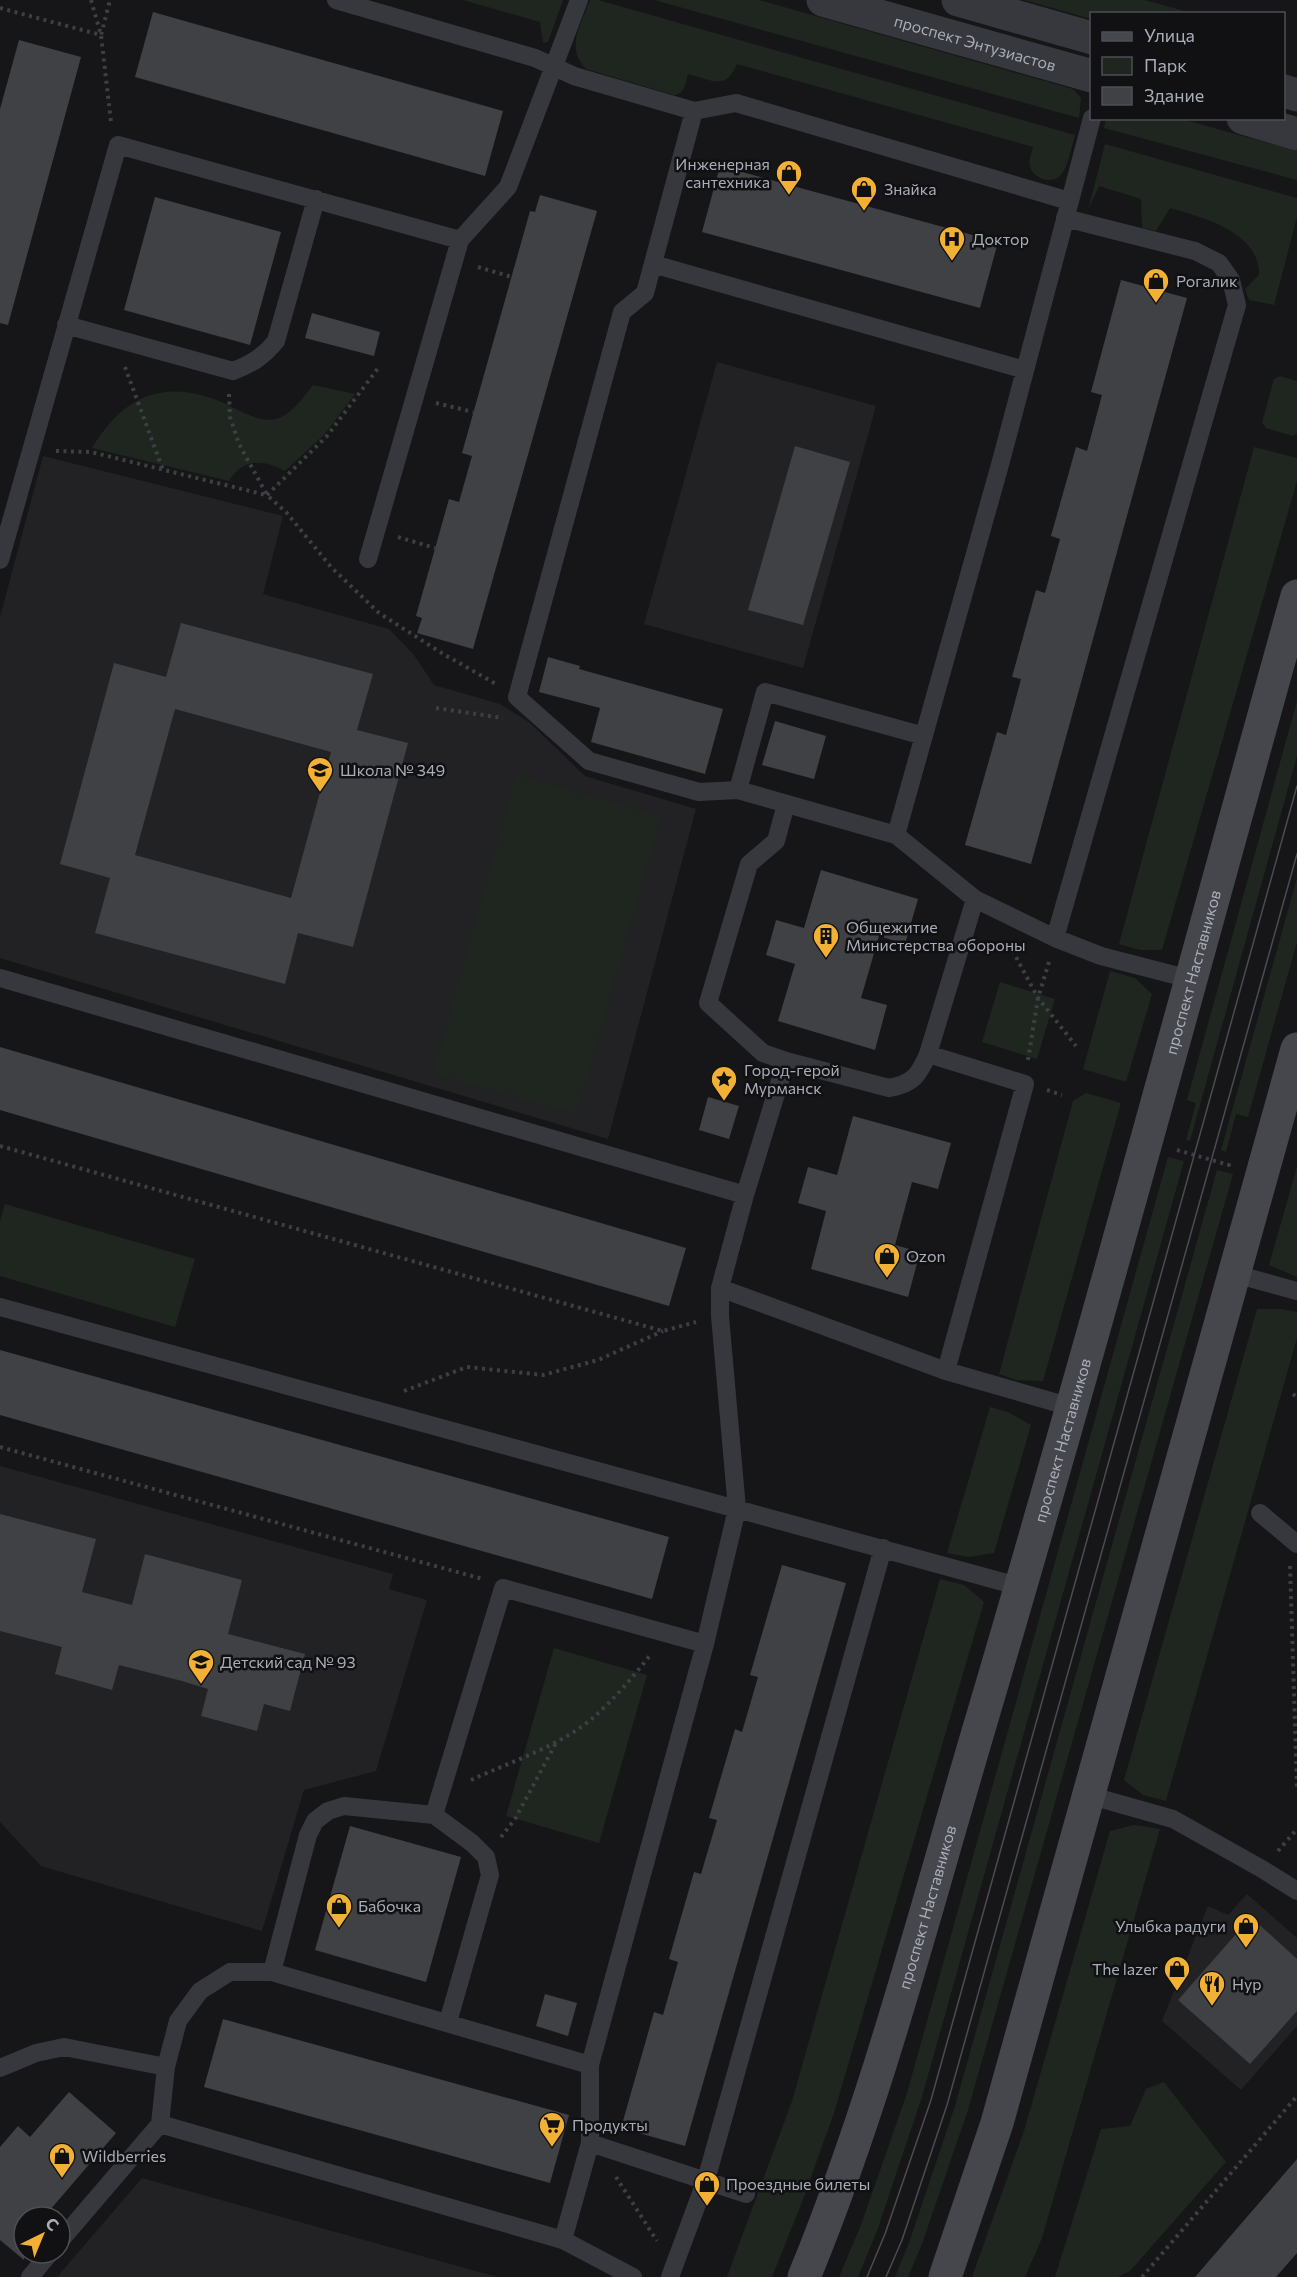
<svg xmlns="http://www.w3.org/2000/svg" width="1297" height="2277" font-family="Commissioner,sans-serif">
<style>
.built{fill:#222225}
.green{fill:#1e261f}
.building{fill:#404145;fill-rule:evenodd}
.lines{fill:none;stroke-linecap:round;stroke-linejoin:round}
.path{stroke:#3d3f44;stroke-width:4;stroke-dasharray:3 4.5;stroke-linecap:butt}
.service{stroke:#37383d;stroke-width:18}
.tertiary{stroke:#37383d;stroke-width:33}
.secondary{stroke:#45474d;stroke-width:33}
.tram{stroke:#4a4c52;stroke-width:1.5}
.labels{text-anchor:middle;stroke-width:5;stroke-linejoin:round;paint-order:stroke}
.street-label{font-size:16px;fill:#a8adb8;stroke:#111113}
.poi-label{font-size:16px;fill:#a8adb8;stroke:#111113;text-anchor:start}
</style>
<rect width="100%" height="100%" fill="#161618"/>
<path class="built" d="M717,362L876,406L803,668L644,624Z
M43,456L283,516L263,594L389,629L414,655L434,685L500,704L529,722L585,776L696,809L608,1139L0,958V617Z
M0,1466L393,1574L389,1589L427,1600L376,1771L304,1790L262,1931L41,1866L0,1822Z
M1247,1894L1297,1938V2026L1241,2090L1162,2021L1208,1906L1228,1915Z
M142,2178L497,2277H57Z"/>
<path class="green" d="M463,0H563L548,42L543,43L540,22Z
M590,0H598L1075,135C1071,147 1069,166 1060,176C1051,185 1032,178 1030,166C1028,160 1032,153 1033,147L737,64C726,91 712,80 688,74C685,84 685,94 674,95L586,69C565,47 581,25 590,0Z
M654,0H759L1073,89L1081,98L1079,118Z
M1024,0H1144L1185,11L1184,14H1092L1091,19Z
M1106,119H1181L1297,151V180L1104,128Z
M1105,144L1297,198V217L1274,305L1249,300L1245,289L1259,275C1260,232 1202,217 1170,208L1156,231L1142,228L1141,199L1099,186L1088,210Z
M1280,376L1297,381V433L1293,436L1266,428L1262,423L1274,379Z
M313,385L355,394L324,435L285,471C263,459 243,458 229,481L92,448C125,393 168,377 228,405C241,411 260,423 276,419C292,414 303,398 313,385Z
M1254,447L1297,458V481L1162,950H1140L1119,944Z
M1297,701V756L1190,1141L1186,1140L1196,1103L1187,1100Z
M516,775L661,816L577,1114L433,1074Z
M1297,878V942L1248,1117L1236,1114L1226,1152L1221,1150Z
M1110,971L1135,978L1152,994L1126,1082L1083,1069Z
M1000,982L1055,999L1037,1059L982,1042Z
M1086,1093L1121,1103L1043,1381L1016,1380L999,1374L1073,1101Z
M1168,1157L1184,1161L922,2097L877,2231L858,2277H839L861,2225L907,2093Z
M1297,1167V1277L1269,1265Z
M1217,1170L1233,1174L968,2110L922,2244L908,2277H895L910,2240L955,2106Z
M5,1204L195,1259L175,1327L0,1276V1221Z
M1257,1309H1281L1297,1312V1338L1166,1801L1143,1795L1124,1780Z
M990,1407L1008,1412L1031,1425L994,1553L968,1557L947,1553Z
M940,1579L964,1585L984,1602L834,2113L802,2202L772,2277H727L792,2101Z
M554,1648L647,1675L599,1843L506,1816Z
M1134,1825L1160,1829L1042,2238L1025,2277H972L1024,2131L1110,1831Z
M1164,2082L1226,2162L1130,2271L1118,2277H1055L1101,2129L1130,2126L1146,2089Z"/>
<path class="building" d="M153,12L503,111L485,176L135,77Z
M19,40L81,57L8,325L0,323V109Z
M720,166L998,242L980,308L702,232Z
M540,195L597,211L473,649L417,633L422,618L416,616L449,499L459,502L472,456L462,453L530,211L535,212Z
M155,197L281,232L250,345L124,310Z
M1121,280L1187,298L1031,864L965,845L997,732L1006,735L1021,679L1012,677L1036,590L1045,593L1060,539L1051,536L1076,447L1087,451L1102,395L1091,392Z
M312,313L380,332L374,356L305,338Z
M795,446L850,462L803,625L748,610Z
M181,623L373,674L357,730L408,743L353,947L298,933L285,984L95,933L110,878L60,864L114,663L166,677ZM175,709L331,752L291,898L135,855Z
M548,657L580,666L579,669L723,709L705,774L591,742L600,708L539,692Z
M775,721L826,736L814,779L762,765Z
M821,870L918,899L905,944L879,936L861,998L887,1005L875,1050L778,1021L795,964L766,955L770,942L776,920L804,928Z
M0,1047L686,1248L669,1306L0,1110Z
M708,1097L739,1106L729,1139L699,1130Z
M853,1116L951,1143L938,1189L912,1182L895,1245L920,1252L908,1297L811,1269L826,1211L798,1203L808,1167L837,1175Z
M0,1350L669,1537L652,1599L0,1415Z
M0,1514L96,1539L82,1592L132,1605L145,1554L242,1580L228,1634L305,1654L290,1711L264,1704L257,1731L201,1716L208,1689L182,1681L119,1665L112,1690L55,1674L62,1647L0,1631Z
M782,1565L846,1583L685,2146L621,2128L654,2012L663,2015L678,1962L669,1959L694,1872L701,1874L717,1820L709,1818L735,1729L742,1732L758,1677L750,1675Z
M350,1826L461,1857L426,1982L315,1950Z
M1251,1917L1297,1959V2011L1250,2064L1178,2000Z
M545,1994L577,2003L568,2036L536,2026Z
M223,2019L569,2115L550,2183L204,2087Z
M69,2092L116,2133L44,2217H24V2260L0,2240V2147L18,2126L30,2137Z
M1297,2159V2253L1276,2277H1195Z"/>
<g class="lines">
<path class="path" d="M91,0L101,35L111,122
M0,8L101,35L110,0
M478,267L512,277
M125,367L163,470
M229,394L230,417L239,444L267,495L286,512L331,567L379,613L440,652L496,684
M436,403L473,412
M56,451L91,452L266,495
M267,495L327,436L379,367
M398,537L435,548
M436,708L503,718
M1009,944L1038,998L1076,1046
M1028,1060L1038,998L1049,962
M1047,1090L1062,1095
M0,1146L663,1331L696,1322
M1177,1150L1229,1165V1163
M404,1391L467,1367L543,1375L598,1360L663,1331
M1293,1394L1297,1397
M0,1447L483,1579
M1290,1566L1297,1787
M471,1780C510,1762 563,1745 595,1716C615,1698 634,1676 651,1654
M501,1837L515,1819L556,1743
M1278,1851L1297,1829
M616,2177L657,2241
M1142,2277L1297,2096"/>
<path class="service" d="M336,0L535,58L574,76L694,111L736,103L1069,201
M694,111L645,293L622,312L517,697L589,761L699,792L738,790
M1092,118L1001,461L896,835L975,899L1055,938L1101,956L1190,979
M653,264L1025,370
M66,325L233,371C252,364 264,356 276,341L316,199
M368,559L460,240L508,187L579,0
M0,560L118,145L460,240
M786,804L776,841L749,864L708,1003L763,1053L786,1061L889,1088C913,1084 919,1075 928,1054L975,899
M896,835L738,790L765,692L924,736
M1055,938L1237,305L1231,280L1219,263L1195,251L1065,218
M0,978L745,1195
M928,1054L1025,1084L946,1371
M786,1061L745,1195L720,1288L946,1371L1071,1407
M1235,1274L1297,1291
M0,1307L1021,1587
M1260,1513L1297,1544
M1088,1795L1173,1819L1262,1869L1297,1891
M434,1815L503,1588L705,1644
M272,1972L308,1835L315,1821L328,1811L344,1806L434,1815L472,1843L486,1857L490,1875L448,2022
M590,2065L272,1972H230L200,1991L178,2021L166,2067L160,2124L563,2240L633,2277
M0,2068L36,2053L64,2047L166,2067
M590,2143L746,2194
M563,2240L590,2143V2065L705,1644L737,1509L720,1316V1288
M60,2241L160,2124
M30,2277L50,2253
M670,2277L706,2180L883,1548"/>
<g class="tertiary">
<path id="s1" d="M823,0L1092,76"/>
<path d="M958,0L1092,38"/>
<path d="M1284,91L1297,95"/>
<path d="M1243,118L1297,134"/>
</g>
<g class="secondary">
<path id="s2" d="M804,2277C879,2095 927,1903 983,1715C1093,1343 1193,969 1297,596"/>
<path d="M945,2277L997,2123L1297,1049"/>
</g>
<path class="tram" d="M867,2277L885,2234L931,2100L1297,786
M886,2277L902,2240L947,2105L1297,854"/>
</g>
<defs>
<g id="shop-pin" transform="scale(1.35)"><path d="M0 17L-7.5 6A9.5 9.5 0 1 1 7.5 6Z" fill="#f2b134" stroke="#111113"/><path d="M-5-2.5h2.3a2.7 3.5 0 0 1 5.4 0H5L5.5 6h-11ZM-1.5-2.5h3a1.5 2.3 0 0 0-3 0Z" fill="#111"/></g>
<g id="hospital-pin" transform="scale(1.35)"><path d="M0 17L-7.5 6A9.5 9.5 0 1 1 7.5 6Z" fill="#f2b134" stroke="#111113"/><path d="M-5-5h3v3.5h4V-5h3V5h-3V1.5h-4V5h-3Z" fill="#111"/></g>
<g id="school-pin" transform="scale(1.35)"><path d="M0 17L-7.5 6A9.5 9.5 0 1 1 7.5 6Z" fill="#f2b134" stroke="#111113"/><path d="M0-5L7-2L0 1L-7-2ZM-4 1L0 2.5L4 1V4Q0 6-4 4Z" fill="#111"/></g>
<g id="building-pin" transform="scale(1.35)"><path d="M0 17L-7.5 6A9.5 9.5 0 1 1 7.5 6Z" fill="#f2b134" stroke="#111113"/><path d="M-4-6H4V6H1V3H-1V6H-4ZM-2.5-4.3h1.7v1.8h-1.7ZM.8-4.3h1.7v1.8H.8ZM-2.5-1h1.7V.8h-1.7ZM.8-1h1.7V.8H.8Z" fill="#111"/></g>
<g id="sight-pin" transform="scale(1.35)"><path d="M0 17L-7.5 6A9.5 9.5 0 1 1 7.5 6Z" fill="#f2b134" stroke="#111113"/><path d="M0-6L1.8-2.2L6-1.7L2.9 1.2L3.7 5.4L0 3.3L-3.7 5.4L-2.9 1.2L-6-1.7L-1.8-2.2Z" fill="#111"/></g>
<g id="restaurant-pin" transform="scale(1.35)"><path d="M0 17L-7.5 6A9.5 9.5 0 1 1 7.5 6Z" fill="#f2b134" stroke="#111113"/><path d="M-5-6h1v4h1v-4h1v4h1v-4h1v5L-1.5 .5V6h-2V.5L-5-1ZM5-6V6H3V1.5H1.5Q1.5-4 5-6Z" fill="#111"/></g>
<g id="supermarket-pin" transform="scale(1.35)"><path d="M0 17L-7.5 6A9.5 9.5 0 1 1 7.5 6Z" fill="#f2b134" stroke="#111113"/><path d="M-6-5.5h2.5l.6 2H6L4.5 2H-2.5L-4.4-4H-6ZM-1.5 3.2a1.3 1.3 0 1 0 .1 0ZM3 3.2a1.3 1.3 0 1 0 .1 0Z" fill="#111"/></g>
</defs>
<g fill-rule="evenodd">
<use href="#shop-pin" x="789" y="173"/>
<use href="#shop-pin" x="864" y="189"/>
<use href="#hospital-pin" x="952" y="239"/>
<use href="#shop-pin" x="1156" y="281"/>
<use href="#school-pin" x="320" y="770"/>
<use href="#building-pin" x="826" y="936"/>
<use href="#sight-pin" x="724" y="1079"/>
<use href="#shop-pin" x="887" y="1256"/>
<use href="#school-pin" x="201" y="1662"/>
<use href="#shop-pin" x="339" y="1906"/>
<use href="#shop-pin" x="1246" y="1926"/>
<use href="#shop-pin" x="1177" y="1969"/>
<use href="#restaurant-pin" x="1212" y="1984"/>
<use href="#supermarket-pin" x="552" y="2125"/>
<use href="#shop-pin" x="62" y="2156"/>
<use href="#shop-pin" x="707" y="2184"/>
</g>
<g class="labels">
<g class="street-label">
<text dy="6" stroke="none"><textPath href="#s1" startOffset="158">проспект Энтузиастов</textPath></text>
<text dy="6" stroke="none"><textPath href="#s2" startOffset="1362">проспект Наставников</textPath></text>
<text dy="6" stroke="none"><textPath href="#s2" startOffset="876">проспект Наставников</textPath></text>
<text dy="6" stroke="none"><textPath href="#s2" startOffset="390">проспект Наставников</textPath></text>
</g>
<g class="poi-label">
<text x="770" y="170" text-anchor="end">Инженерная<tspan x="770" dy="18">сантехника</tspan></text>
<text x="884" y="195">Знайка</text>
<text x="972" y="245">Доктор</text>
<text x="1176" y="287">Рогалик</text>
<text x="340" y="776">Школа № 349</text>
<text x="846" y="933">Общежитие<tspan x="846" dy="18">Министерства обороны</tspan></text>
<text x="744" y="1076">Город-герой<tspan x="744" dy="18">Мурманск</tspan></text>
<text x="906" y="1262">Ozon</text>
<text x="220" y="1668">Детский сад № 93</text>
<text x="358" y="1912">Бабочка</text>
<text x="1226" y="1932" text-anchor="end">Улыбка радуги</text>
<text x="1158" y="1975" text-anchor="end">The lazer</text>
<text x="1232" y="1990">Нур</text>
<text x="572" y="2131">Продукты</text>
<text x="82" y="2162">Wildberries</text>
<text x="726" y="2190">Проездные билеты</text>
</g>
</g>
<rect x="1090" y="12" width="195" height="108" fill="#111113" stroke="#4d4f55" stroke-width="1.5"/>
<rect x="1102" y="32" width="30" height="9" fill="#45474d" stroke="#4d4f55" stroke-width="1.5"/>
<text x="1144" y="42" font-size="18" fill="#a8adb8">Улица</text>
<rect x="1102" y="57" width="30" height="18" fill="#1e261f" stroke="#4d4f55" stroke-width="1.5"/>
<text x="1144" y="72" font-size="18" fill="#a8adb8">Парк</text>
<rect x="1102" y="87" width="30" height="18" fill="#404145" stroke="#4d4f55" stroke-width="1.5"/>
<text x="1144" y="102" font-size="18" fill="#a8adb8">Здание</text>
<g transform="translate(42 2235) rotate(43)"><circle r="28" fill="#111113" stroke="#4d4f55" stroke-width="1.5"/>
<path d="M0-4.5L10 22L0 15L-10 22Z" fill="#f2b134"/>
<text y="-9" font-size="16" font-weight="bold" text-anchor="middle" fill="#a8adb8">С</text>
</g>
</svg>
